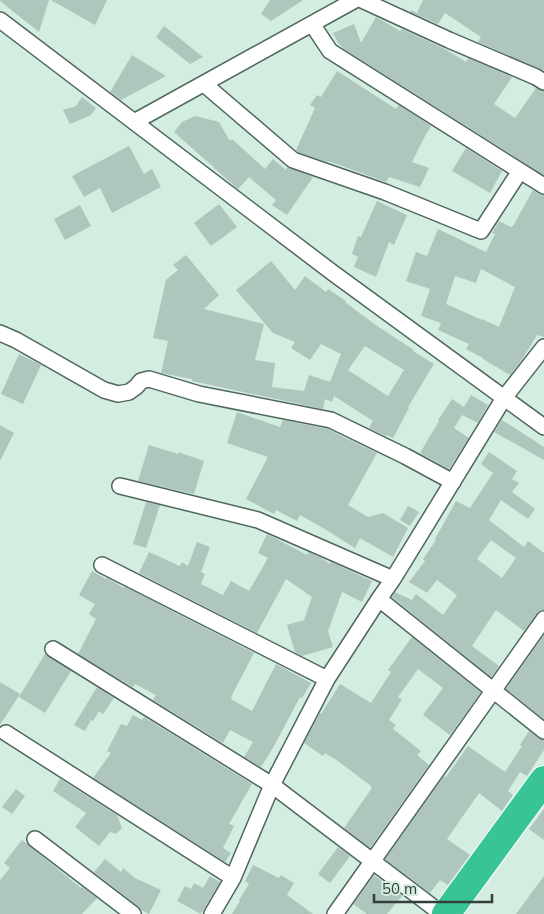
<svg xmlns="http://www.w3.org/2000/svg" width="544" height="914" font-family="Mulish,sans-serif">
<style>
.building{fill:#aec6bb;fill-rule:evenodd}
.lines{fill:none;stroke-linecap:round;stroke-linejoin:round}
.street-casing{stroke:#50675d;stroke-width:18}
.highway-casing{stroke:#fff;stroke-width:30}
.street{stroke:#fff;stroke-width:15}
.highway{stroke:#39c498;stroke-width:28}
</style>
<rect width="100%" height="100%" fill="#d3ede1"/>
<path class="building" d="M0,0H49L39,32L0,1Z
M51,0H107L95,25Z
M270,0H303L271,21L261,14Z
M423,0H544V71L478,42L481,37L445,13L438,24L410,12L411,10L417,13Z
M376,17L400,31L402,29L445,49L466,62L468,58L512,77L494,104L515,118L536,88L544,91V175L344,49L338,43L333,33L354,24L361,43Z
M164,26L203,57L190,64L156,37Z
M132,55L166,76L121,100L110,92Z
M337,71L396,109L399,105L431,126L425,136L412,162L429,168L420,187L389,177L386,182L328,161L327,162L298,152L296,150L315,108L310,105L317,95L321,97Z
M82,97L96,108L91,115L70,124L63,110L76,106Z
M195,116L219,122L230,141L232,139L265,169L273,159L286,170L287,167L313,177L287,215L272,205L276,200L249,177L238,189L214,168V167L202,157L174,132L182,122Z
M129,146L144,174L152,169L161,187L112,213L100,188L84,197L72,176Z
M466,148L502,171L490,193L452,171Z
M533,190L539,194L544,195V337L537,335L523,358L510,375L483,359V358L466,349L469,344L438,330L441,323L421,316L430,289L406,281L416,252L427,256L438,229L486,252L495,234L492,233L499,221L511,227L512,226H513ZM481,269L515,287L499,327L482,319V320L446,304L455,276L476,283Z
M377,201L407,215L394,245L389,242L376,277L354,267L358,257L352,254L358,236L361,237Z
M219,204L237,227L211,246L194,223Z
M80,205L91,226L65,240L54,219Z
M186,255L219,295L204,309L264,324L255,360L275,363L272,387L304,391L309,375L330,382L341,354L321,344L310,360L291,348L295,342L273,333L236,290L271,261L295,290L305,276L326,292L328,289L346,301L345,302L377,326L414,350L413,351L434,364L408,407L409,408L393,438L387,435L386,436L369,428L373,421L334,396L332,402L325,399L323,409L215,386L192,381V379L161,373L168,341L153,338L166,280L178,270L173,265ZM365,346L404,370L388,396L348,370Z
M19,354L41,365L23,404L1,394Z
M471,395L488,405L478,423L462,415L454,428L469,438L449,469L420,453L439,421L438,420L452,399L464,407Z
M237,412L280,427L283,420L328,429L349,440H350L377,453L348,505L368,517L383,513L408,528L393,557L360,538L355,548L323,528L300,515L297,521L276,510L274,514L246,499L268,457L227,443Z
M502,420L544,447V460L494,432Z
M0,425L14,433L0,461Z
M149,445L178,454V452L204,461L194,494L138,481Z
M489,452L517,471L512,479L519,483L512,492L535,509L528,519L501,500L489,520L524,547L528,541L544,553V610L540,611L536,614L524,631L496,610L472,646L499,666L491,677L392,597L395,592L412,600L416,594L443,615L457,595L437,580L427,593L409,582L425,561L423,559L436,540L435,539L456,501L470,508L493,473L481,464ZM491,540L516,558L502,578L477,559Z
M146,502L160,505L146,548L133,544Z
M408,506L419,512L410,526L400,520Z
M267,534L307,555L308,552L321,558L330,564L331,562L372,581L362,602L342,592L328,631L333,647L302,656L295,652L287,625L304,620L312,597L286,579L257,633L139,573L149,552L180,566L182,562L188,566L197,542L210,547L201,572L205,574L201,584L223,595L231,581L249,591L268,558L258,553Z
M92,571L106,579L107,578L124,588L125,587L254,653L232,695V696L231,699L252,711L276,664L311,683L302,698L300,697L274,746L261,767L244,757L253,742L230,730L223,743L153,700L156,695L135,684L133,687L78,654L96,619L89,614L95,604L79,595Z
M544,635V719L506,689Z
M412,637L481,692L450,735L423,715L443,688L418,669L398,697L402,699L389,720L396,725L393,729L421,751L417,755L429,765L370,848L344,828L372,788L370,787L371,786L338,761L325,753L323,756L304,743L320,713L321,714L340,684L371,703L391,672L388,670Z
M45,654L71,671L45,713L19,697Z
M0,682L20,694L0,725Z
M97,687L114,698L103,714L99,711L93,721L91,720L85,731L74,725Z
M133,715L142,720L144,717L252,784L229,824L234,826L223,848L231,853L225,862L93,778L111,753L107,751L121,724L127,726Z
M529,731L538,738L544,740V750L527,776L520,772L508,791L513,795L502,811L479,793L447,839L470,855L448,885L440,880L430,893L385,859L444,776L446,777L468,746L505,772L522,746L520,745Z
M60,779L117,815L122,828L116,834L110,832L99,846L75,827L86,813L53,791Z
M16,789L25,796L12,814L2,807Z
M544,809V840L529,829Z
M22,840L81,888L82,887L97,898L82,914H0V880L10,868L4,863Z
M338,847L350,856L330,883L318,874Z
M105,859L121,872L123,868L135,878L161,890L149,914L141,910L139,907L94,872Z
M253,865L279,878L281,875L294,883L287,895L313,914H232L240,901L239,900L249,884L245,881Z
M374,875L402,896L387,914H367L353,904Z
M210,876L220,882L201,914L177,901L185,886L191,889L194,883L203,888Z
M544,876V914H516Z"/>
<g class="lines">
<g class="street-casing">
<path id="street" d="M362,0L449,40L536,77L544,82
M0,20L333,273L544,427
M312,24L330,51L544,186
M204,84L293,160L385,192L481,231L520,171
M134,122L355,0
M0,333L16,340L104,390L118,394L129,392L136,387L141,381L149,379L199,394L331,420L405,456L453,482
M120,486L258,520L393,579
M102,565L327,679
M379,599L544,731
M53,649L272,785L442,914
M6,733L233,878
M35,839L133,914
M212,914L233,878L272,785L327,679L379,599L393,579L504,398L544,347
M335,914L544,619"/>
</g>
<g class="highway-casing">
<path id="highway" d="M446,914L544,780"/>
</g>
<use href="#street" class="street"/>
<use href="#highway" class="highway"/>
</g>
<path d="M374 894v8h118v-8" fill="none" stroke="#343e3a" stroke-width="2.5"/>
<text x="382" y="894" font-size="15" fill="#343e3a" stroke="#d3ede1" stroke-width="4" paint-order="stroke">50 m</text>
</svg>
